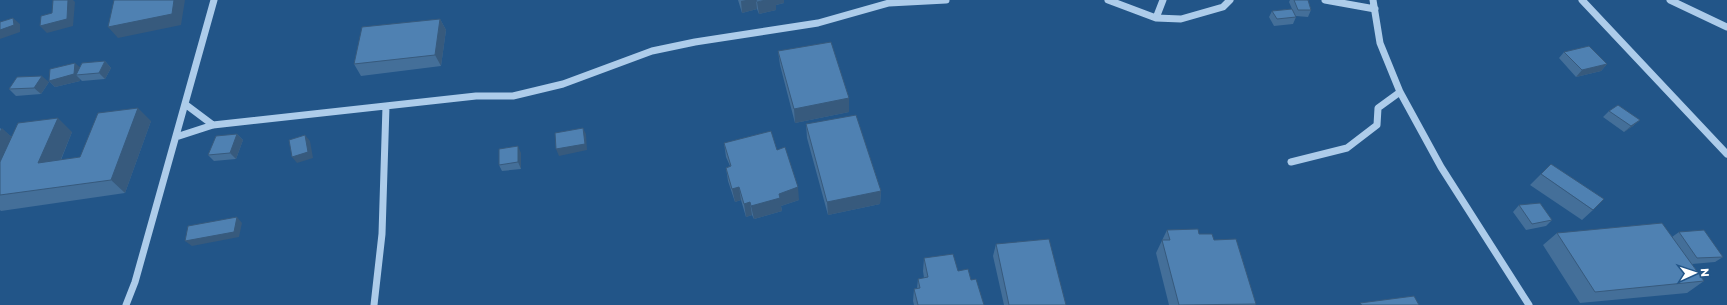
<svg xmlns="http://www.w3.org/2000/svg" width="1727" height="305" font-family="Montserrat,sans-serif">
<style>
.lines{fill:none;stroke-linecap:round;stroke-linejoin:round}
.minor{stroke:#adccea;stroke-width:7}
.wall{fill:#446f99}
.shaded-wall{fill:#375a7d}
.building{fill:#4f81b2;stroke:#375a7d}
</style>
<rect width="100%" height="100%" fill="#258"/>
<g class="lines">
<path class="minor" d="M1108,0L1156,18L1181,19L1223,7L1230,0
M1325,0L1375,9
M1373,0L1380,43L1400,92L1441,167L1529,305
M1582,0L1727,154
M1670,0L1727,27
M1156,18L1163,0
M185,104L213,125
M176,137L213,125L476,96H513L563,84L652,51L695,42L818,23L889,3L946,0
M1291,162L1347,148L1377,125L1378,108L1400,92
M126,305L135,282L214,0
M374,305L382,234L386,106"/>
</g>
<path class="wall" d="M738,0H784V3L776,5V10L759,14L757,9L742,13Z
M1290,0H1308L1311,10L1308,17L1296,16V17L1293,24L1274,26L1269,17L1272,11L1292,9L1289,2Z
M440,19L446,30L441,66L361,76L354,64Z
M778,51L849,98V112L795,123L780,65Z
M1564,52L1607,64L1601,71L1576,77L1559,58Z
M105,61L111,68L105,79L82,81L80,79V81L55,87L49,81L80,67Z
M49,82L41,94L16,96L9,89Z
M1609,111L1640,120L1633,126L1624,132L1603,117Z
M151,121L125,193L1,211L0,210V128L12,137L72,132L61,160L80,157Z
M806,124L881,191L880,204L828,215L807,138Z
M237,134L243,140L236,159L214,161L208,155Z
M724,143L777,150L799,200L781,206L782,211L754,219L752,215L746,217L741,200L735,202L728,181L726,168L730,166L726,157Z
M521,153V169L502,171L499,165Z
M1541,174L1593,210L1582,220L1530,185Z
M1519,205L1552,220L1546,226L1526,230L1513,212Z
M1167,230L1199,234L1214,240L1256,304L1255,305H1169L1156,253Z
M1679,232L1723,257L1715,262L1692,264L1704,281L1687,293L1580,303L1543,245L1557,233L1672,237Z
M996,244L1066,305H1004L993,256Z
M924,258L958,271L971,280L984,305H914L913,301L914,289L917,288L918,279L924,278L923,271Z"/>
<path class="shaded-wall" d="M68,0H73L75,2L73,26L47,33L40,26Z
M174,0H185L181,25L118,38L108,27Z
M746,0H756L757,9L742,13L741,1Z
M766,0H784V3L776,5V10L759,14L757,2Z
M13,18L20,24V32L0,39V30Z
M440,19L446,30L441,66L435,55Z
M105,61L111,68L105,79L99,73Z
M75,63L82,69L76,75L80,79V81L55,87L49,81Z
M1607,64L1601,71L1576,77L1582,70Z
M42,76L49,82L41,94L34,88Z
M849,98V112L795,123L794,109Z
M138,108L151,121L125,193L111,180Z
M58,118L72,132L54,176L38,163Z
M1640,120L1633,126L1624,132L1631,126Z
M2,128L17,142L0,179V131Z
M583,128L586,134L587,150L559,156L556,149Z
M237,134L243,140L236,159L230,153Z
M305,135L310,141L313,158L297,163L292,157Z
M518,146L521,153V169L518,162Z
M739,187L741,200L735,202L732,189Z
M798,187L799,200L781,206L782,211L754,219L751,206L779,194Z
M881,191L880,204L828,215L827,202Z
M750,202L752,215L746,217L744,204Z
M237,217L242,223L239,237L192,246L185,241Z"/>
<path class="building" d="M53,0H68L67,19L40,26L41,16L52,13Z
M114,0H174L172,14L108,27Z
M756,0H766L757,2Z
M1294,0H1308L1311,10H1298Z
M1292,9L1296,17L1277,19L1272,11Z
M13,18L14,25L0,30V22Z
M440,19L435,55L354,64L362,27Z
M831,42L849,98L794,109L778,51Z
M1589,46L1607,64L1582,70L1564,52Z
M105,61L99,73L76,75L82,63Z
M75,63L74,74L49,81L50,69Z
M42,76L34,88L9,89L17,77Z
M1618,105L1640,120L1631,126L1609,111Z
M138,108L111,180L0,195V162L18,123L58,118L38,163L80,157L98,113Z
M856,115L881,191L827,202L806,124Z
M583,128L585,144L556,149L555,133Z
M771,131L777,150L785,147L798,187L779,194L780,198L751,206L750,202L744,204L739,187L732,189L726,168L731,166L724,143Z
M237,134L230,153L208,155L216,136Z
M305,135L308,152L292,157L289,140Z
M518,146V162L499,165V149Z
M1551,164L1604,199L1593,210L1541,174Z
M1540,203L1552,220L1532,224L1519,205Z
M237,217L234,232L185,241L188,226Z
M1662,223L1704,281L1595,292L1557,233Z
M1198,229L1199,234H1212L1214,240L1236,239L1256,304L1179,305L1162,240H1170L1167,230Z
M1704,230L1723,257L1697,258L1679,232Z
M1049,239L1066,305H1009L996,244Z
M953,254L958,271L968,269L971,280L976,279L984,305H918L914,289L920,288L918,279L928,277L924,258Z
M1414,296L1419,305H1362L1360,303Z"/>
<g transform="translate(1695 273) rotate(87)" stroke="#225588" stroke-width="3" paint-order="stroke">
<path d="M0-3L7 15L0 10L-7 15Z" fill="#ffffff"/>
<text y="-6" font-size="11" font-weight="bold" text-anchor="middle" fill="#ffffff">N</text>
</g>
</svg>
